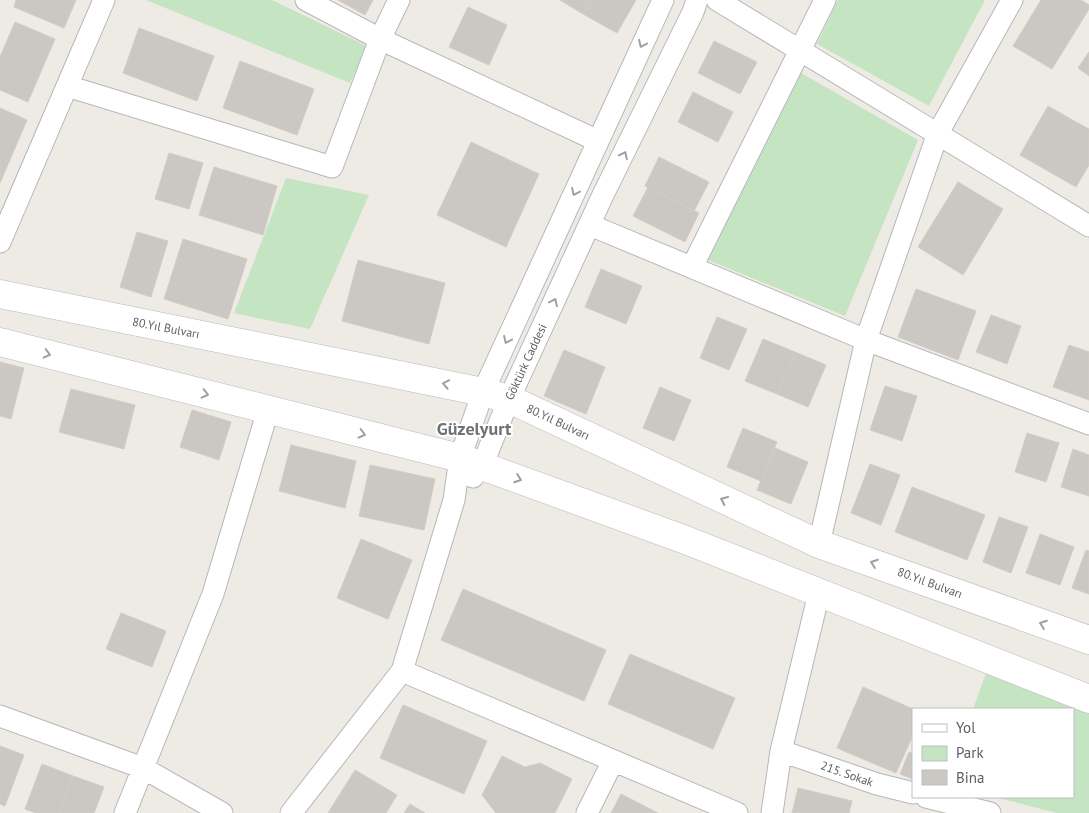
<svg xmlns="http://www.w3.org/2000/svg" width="1089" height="813" font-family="'PT Sans',sans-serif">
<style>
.green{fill:#c5e4c2}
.building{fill:#cbc7c3;stroke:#d2ccc3}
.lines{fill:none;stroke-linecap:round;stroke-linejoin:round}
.street-casing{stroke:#b4b7ba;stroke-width:23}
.secondary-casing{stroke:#b5b9bd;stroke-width:29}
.street{stroke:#fff;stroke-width:21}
.secondary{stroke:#fff;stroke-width:28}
.oneway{stroke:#9da0a2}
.labels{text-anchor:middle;stroke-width:4;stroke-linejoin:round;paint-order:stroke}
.street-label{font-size:12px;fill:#5c6064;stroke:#fff}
.district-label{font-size:18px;font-weight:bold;fill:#6d7276;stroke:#fff}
</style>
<rect width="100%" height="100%" fill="#eeebe4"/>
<path class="green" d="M146,0H272L367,46L350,83Z
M838,0H985L929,106L817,44Z
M801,73L918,140L845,316L708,260Z
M286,178L369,195L310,329L234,313Z
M986,673L1089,704V813H1057L994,797H1073V709H973Z"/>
<path class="building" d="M16,0H76L64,28L14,7Z
M338,0H373L365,15Z
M560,0H591L583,14Z
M591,0H636L617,33L583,14Z
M1041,0H1081L1089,5V9L1052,69L1013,46Z
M468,7L507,25L489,65L449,47Z
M15,22L55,39L28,102L0,90V57Z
M139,28L214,56L197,101L123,73Z
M714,41L757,62L740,94L698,73Z
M1089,52V76L1078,68Z
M240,61L314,89L297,135L223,108Z
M693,92L733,112L718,142L678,122Z
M1048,106L1076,122L1048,171L1020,155Z
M0,108L27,120L0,183Z
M1076,122L1089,129V165L1076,187L1048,171Z
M471,142L539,174L506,247L437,215Z
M169,153L203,163L189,209L155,199Z
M659,157L709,182L694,211L645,186Z
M214,167L277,186L263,235L199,215Z
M958,182L1003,209L963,275L918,247Z
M648,187L699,213L685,242L633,216Z
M137,232L168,241L151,297L120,287Z
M183,239L247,259L228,319L164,299Z
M358,260L445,283L429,344L342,321Z
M601,269L642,286L626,324L585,307Z
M916,289L976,311L958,360L898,337Z
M991,315L1021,326L1007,364L976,352Z
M717,317L747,329L729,370L700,358Z
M763,339L795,352L777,394L745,381Z
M1069,345L1089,352V400L1053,387Z
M564,350L605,367L586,414L544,396Z
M795,352L826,365L808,407L777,394Z
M0,362L24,368L11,419L0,416Z
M885,386L917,396L902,441L870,430Z
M660,387L691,400L674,441L643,428Z
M71,389L135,405L124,449L59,432Z
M192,410L231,422L219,460L180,447Z
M743,428L777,442L761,481L727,467Z
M1027,433L1059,443L1046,482L1015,472Z
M291,445L356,461L345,508L279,491Z
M775,448L808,462L791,504L757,490Z
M1073,449L1089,455V496L1061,487Z
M870,464L900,475L881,525L851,513Z
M370,465L435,479L424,530L359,516Z
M912,487L985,515L967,560L895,532Z
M999,517L1028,527L1011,573L983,562Z
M1040,534L1074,547L1060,585L1026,573Z
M361,539L412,560L388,619L337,598Z
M1086,550L1089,551V594L1072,588Z
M463,589L606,650L584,701L441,640Z
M121,613L166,631L152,667L106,649Z
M630,654L735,698L713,749L608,704Z
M863,687L913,709V735L896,773L837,748Z
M403,705L487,741L464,794L380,758Z
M0,746L24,755L5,806L0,804Z
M909,752L913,754V779L900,774Z
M502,756L525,767L540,763L572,779L555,813H496L482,795Z
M42,764L73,776L59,813H36L25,809Z
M355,770L397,795L386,813H328Z
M73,776L104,787L94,813H59Z
M798,788L852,801L849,813H792Z
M621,794L658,813H611Z
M410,804L425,813H404Z"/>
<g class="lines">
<g class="street-casing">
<path id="street" d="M306,0L380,39L598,141
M717,0L1089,226
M67,86L332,167L380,39L399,0
M590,225L866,340L1089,424
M0,242L104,0
M692,267L825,0
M473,477L482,466L509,399L602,197L693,12L697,0
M819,544L866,340L938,133L1012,0
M402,671L737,813
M0,716L143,768L222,813
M781,751L877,784L913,793
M926,797L990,813
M125,813L213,594L268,410
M291,813L402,671L454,500L460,458L483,392L663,0
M587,813L613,761
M772,813L781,751L819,593"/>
</g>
<g class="secondary-casing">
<path id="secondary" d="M0,294L483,392L509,399L819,544L1089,640
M0,342L460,458L683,539L1089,699"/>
</g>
<use href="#street" class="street"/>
<use href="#secondary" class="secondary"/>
</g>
<defs><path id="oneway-chevron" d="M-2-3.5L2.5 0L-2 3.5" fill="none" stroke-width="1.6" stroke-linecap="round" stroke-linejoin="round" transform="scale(1.25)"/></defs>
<g class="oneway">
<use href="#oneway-chevron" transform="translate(642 44) rotate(115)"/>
<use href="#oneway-chevron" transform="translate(624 155) rotate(-64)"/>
<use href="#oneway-chevron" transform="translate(575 192) rotate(115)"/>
<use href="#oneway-chevron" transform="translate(554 302) rotate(-65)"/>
<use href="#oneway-chevron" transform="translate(507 340) rotate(115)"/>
<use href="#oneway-chevron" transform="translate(47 354) rotate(14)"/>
<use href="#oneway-chevron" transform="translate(446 384) rotate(-169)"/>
<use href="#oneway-chevron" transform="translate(205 394) rotate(14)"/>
<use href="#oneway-chevron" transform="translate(362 434) rotate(14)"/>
<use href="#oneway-chevron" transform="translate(518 479) rotate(20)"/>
<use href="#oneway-chevron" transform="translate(724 500) rotate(-155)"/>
<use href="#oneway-chevron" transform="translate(874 563) rotate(-160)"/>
<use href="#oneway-chevron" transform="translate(1043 624) rotate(-160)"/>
</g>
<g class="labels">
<g class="street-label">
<text transform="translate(166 328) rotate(11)" y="4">80.Yıl Bulvarı</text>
<text transform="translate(526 362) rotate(-65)" y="4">Göktürk Caddesi</text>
<text transform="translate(558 422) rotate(25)" y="4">80.Yıl Bulvarı</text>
<text transform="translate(930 583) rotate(20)" y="4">80.Yıl Bulvarı</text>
<text transform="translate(847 774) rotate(19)" y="4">215. Sokak</text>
</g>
<g class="district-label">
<text x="474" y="435">Güzelyurt</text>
</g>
</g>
<rect x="912" y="708" width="162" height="90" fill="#ffffff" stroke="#bebfc1"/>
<rect x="922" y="724" width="25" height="8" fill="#ffffff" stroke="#bebfc1"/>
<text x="956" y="733" font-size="15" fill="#5c6064">Yol</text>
<rect x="922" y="746" width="25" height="15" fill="#c5e4c2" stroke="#bebfc1"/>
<text x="956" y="758" font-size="15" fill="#5c6064">Park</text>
<rect x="922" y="770" width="25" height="15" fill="#cbc7c3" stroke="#bebfc1"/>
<text x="956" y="783" font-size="15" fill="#5c6064">Bina</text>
</svg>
